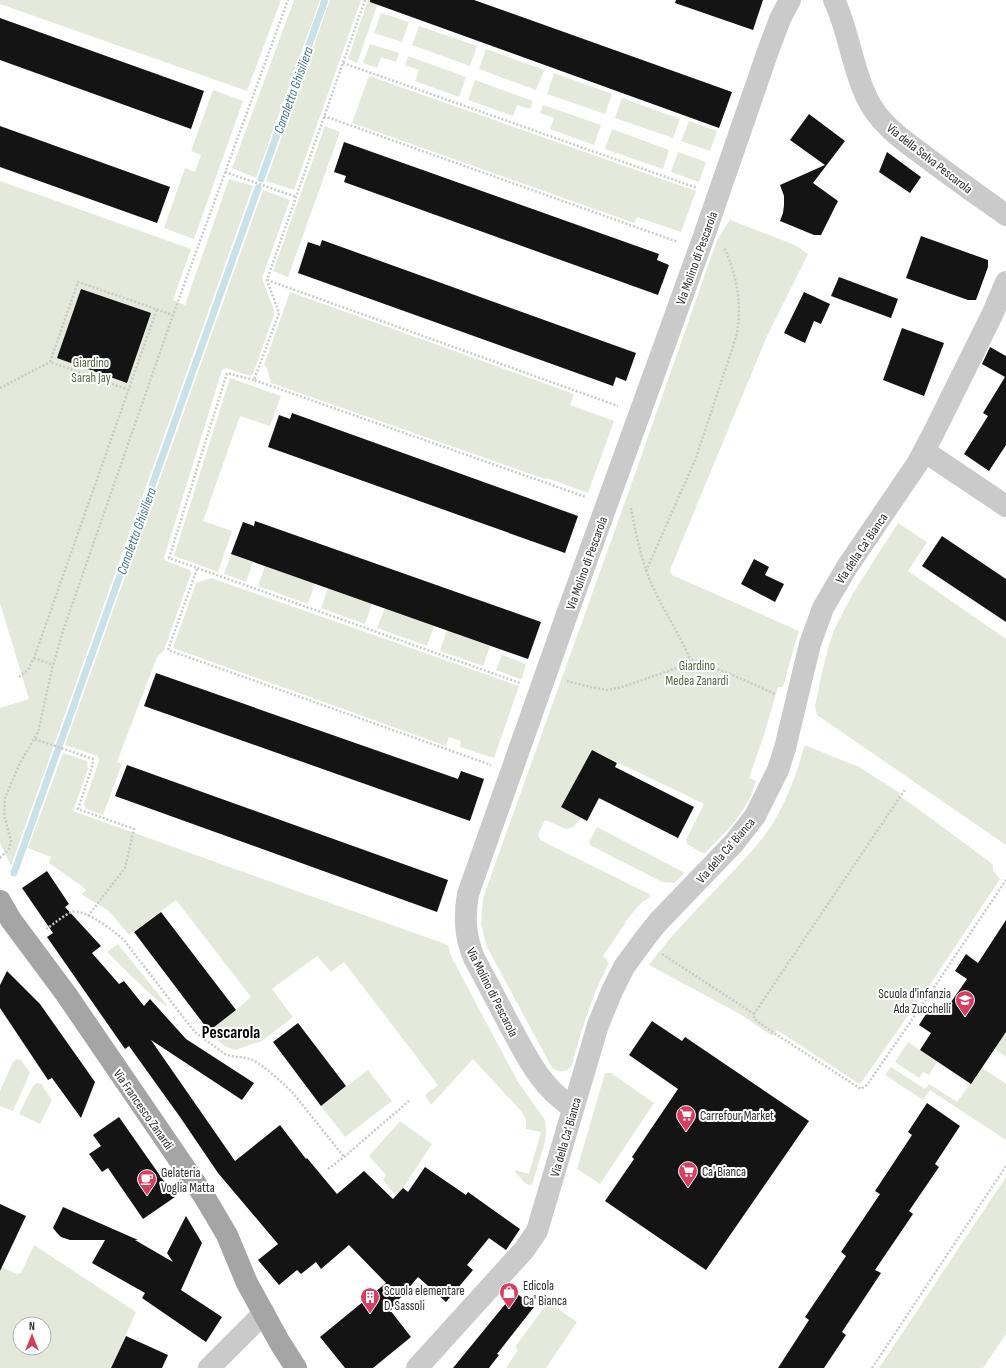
<svg xmlns="http://www.w3.org/2000/svg" width="1006" height="1368" font-family="'Sofia Sans Condensed',sans-serif">
<style>
.green{fill:#e5e9db;fill-rule:evenodd}
.lines{fill:none;stroke-linecap:round;stroke-linejoin:round}
.stream{stroke:#c9e1e8;stroke-width:7}
.building{fill:#141414}
.path{stroke:#cacaca;stroke-width:2.5;stroke-dasharray:2 2;stroke-linecap:butt}
.minor{stroke:#cacaca;stroke-width:22}
.major{stroke:#a5a5a5;stroke-width:22}
.labels{text-anchor:middle;stroke-width:4;stroke-linejoin:round;paint-order:stroke}
.street-label{font-size:13px;fill:#2d2d2d;stroke:#fff}
.park-label{font-size:13px;fill:#56643e;stroke:#fff}
.poi-label{font-size:13px;fill:#2d2d2d;stroke:#fff;text-anchor:start}
.water-label{font-size:14px;font-style:italic;fill:#427888;stroke:#fff}
.district-label{font-size:17px;font-weight:bold;fill:#000;stroke:#fff}
</style>
<rect width="100%" height="100%" fill="#fff"/>
<path class="green" d="M0,0H281L247,91L0,4Z
M294,0H320L256,178L232,168Z
M330,0H361L294,190L266,181Z
M368,0H379L357,63L348,59Z
M381,13L409,22L402,42L374,33Z
M419,26L477,46L470,66L412,45Z
M370,44L399,53L396,62L381,57L377,68L363,63Z
M486,49L544,70L536,90L479,69Z
M408,56L466,77L459,97L415,81L419,70L405,65Z
M554,73L612,94L605,114L547,94Z
M369,76L696,191L681,232L637,217L634,223L352,123Z
M475,80L533,101L530,109L517,105L513,116L468,100Z
M213,90L243,101L194,239L164,228L185,168L195,172L201,155L191,151Z
M622,98L680,119L673,138L615,118Z
M543,105L601,125L594,145L550,129L554,118L540,113Z
M689,121L717,131L710,151L681,141Z
M325,126L340,132L288,277L273,271Z
M612,129L669,150L663,169L605,149Z
M678,152L706,162L699,182L671,172Z
M229,179L253,186L11,866L0,843V708L29,699L0,603V181L191,249L173,300L185,305Z
M263,190L290,200L262,278L274,310V315L253,374L250,376L226,368L222,370L164,558L166,561L190,570L191,574L164,650L157,657L117,762L122,764L103,815L86,809L84,804L99,761L98,756L65,745Z
M730,220L795,245L808,254L767,336L670,570L672,575L799,631L794,647L783,687H778L764,735L749,778L756,781C754,786 753,791 751,796C740,819 723,835 705,853H702L687,844L686,840L704,804L592,750L561,807L581,818L573,827L566,829L545,820L538,834L540,840L649,894L650,897L642,902L625,922V924L603,956L609,963C592,995 582,1029 572,1064C568,1073 558,1074 551,1066L487,947L481,924L483,898L630,488L717,240Z
M290,292L574,394L570,405L614,421L588,493L547,478L545,479L271,383L267,368L264,365Z
M230,378L281,396L270,426L240,416L203,521L232,531L218,572L174,556Z
M898,523L927,542L908,571L1006,639V845L817,715L815,706L822,672L829,645L835,628L852,595Z
M231,554L253,562L246,582L224,574Z
M265,566L315,583L308,604L258,586Z
M211,578L519,686L494,758L460,747L461,741L449,737L446,746L173,648L196,583Z
M328,588L372,604L365,624L321,608Z
M385,608L434,626L427,646L377,628Z
M447,630L490,646L483,666L440,651Z
M502,655L526,664L522,678L520,679L496,670Z
M807,746L859,767L900,793L899,795L990,862L993,865V870L1000,879L937,974L861,1083H858L777,1030L772,1036L740,1014L649,965C671,935 698,908 724,881C741,863 759,845 773,823C787,800 797,773 804,747Z
M63,753L87,761L88,769L73,811L448,945L451,956L462,977L518,1082L545,1120L546,1129L545,1142L532,1185L526,1184L515,1172V1170L529,1174L541,1132L526,1129V1120L522,1112L473,1059L431,1105L425,1095L438,1085L344,962L331,972L317,956L272,989L293,1017L262,1041L252,1044L236,1050L226,1047L208,1033L209,1031L236,1010L251,997L176,900L129,935L109,911L81,894L86,891L83,887L49,863L51,857L28,848Z
M597,827L685,873L674,883L662,882L590,845L589,842Z
M118,944L167,1005V1007L152,996L107,952Z
M1006,1032V1057L995,1049Z
M908,1042L937,1062L929,1075L923,1072L919,1078L895,1062Z
M16,1059L21,1060L30,1073L13,1111L0,1106V1091L13,1062Z
M891,1067L925,1089L929,1084L957,1102L982,1068L1005,1083H1006V1140L930,1090L923,1100L885,1075Z
M368,1070L392,1101L345,1137L321,1106Z
M605,1073H611L654,1103L600,1184L577,1169Z
M37,1083L41,1084L52,1100L40,1124L19,1114L33,1086Z
M400,1121L432,1144L403,1188L396,1196L383,1180L386,1175L369,1156Z
M1006,1177V1334L983,1368H879Z
M34,1245L136,1312L111,1368H0V1266L16,1274L21,1273ZM20,1324H44V1348H20Z
M548,1302L577,1322L546,1368H506L518,1350L515,1347Z"/>
<g class="lines">
<path class="stream" d="M261,179L325,0
M14,873L258,188"/>
</g>
<path class="building" d="M370,0H474L732,92L719,128L370,2Z
M676,0H763L753,30L675,3Z
M0,18L204,91L191,129L0,60Z
M809,114L845,141L813,183L838,201L821,235H814L780,221L783,213L784,205V196L780,185L825,165L790,140Z
M0,126L170,187L157,223L0,167Z
M344,142L659,254L657,260L669,265L658,295L344,182L346,176L334,172Z
M887,152L921,177L910,193L879,172Z
M921,236L988,260V267L976,300H968L906,278Z
M322,240L636,353L626,381L616,377L613,386L298,273L308,242L320,246Z
M839,277L898,299L891,318L831,296Z
M81,289L151,313L127,383L57,358Z
M804,292L830,304L821,324L814,321L805,343L784,333Z
M902,328L944,343L924,396L883,380Z
M990,347L1006,356V445L989,471L964,454L988,416L983,413L1005,377L982,364Z
M292,413L578,516L565,553L268,447L279,415L290,419Z
M255,521L541,622L528,659L231,554L243,522L254,526Z
M942,536L1006,579V622L922,566Z
M754,559L769,567L765,575L784,584L775,602L741,584Z
M156,673L458,779L461,771L484,779L470,821L144,706Z
M592,750L617,763L615,767L694,807L678,838L599,798L587,821L561,807Z
M127,765L448,880L437,912L115,796Z
M47,871L69,904L65,907L101,946L92,953L119,984L124,981L144,1006L150,999L186,1039L254,1083L242,1100L151,1040L235,1161L280,1125L306,1159L307,1158L337,1194L364,1171L393,1199L403,1188L408,1192L425,1167L466,1195L468,1192L520,1229L506,1250L489,1238L467,1265L473,1270L446,1302L418,1277L390,1310L411,1337L373,1368H345L320,1337L386,1283L349,1245L321,1269L316,1262L301,1274L297,1270L279,1285L258,1260L278,1244L218,1173L180,1117L129,1046L125,1049L47,937L53,933L22,888Z
M161,912L236,1010L209,1031L134,932Z
M1006,920V1032L971,1084L920,1050L931,1033L919,1025L930,1008L942,1015L967,979L955,971L966,954L978,963Z
M7,971L40,1004L95,1082L81,1118L52,1078L48,1080L0,1008V985Z
M652,1021L682,1041L685,1037L809,1121L706,1270L605,1201L634,1159L632,1157L678,1089L629,1055Z
M298,1023L346,1086L321,1106L273,1042Z
M927,1103L960,1126L935,1164L939,1167L909,1211L913,1214L875,1270L881,1273L842,1332L846,1335L824,1368H778L809,1320L805,1317L846,1256L841,1252L880,1194L875,1191L912,1135L908,1132Z
M119,1117L175,1197L143,1219L108,1168L102,1172L89,1154L101,1146L93,1135Z
M0,1204L26,1216L0,1271Z
M63,1207L138,1240H135L173,1262L167,1253L186,1216L202,1243L181,1290L222,1317L206,1342L142,1298L145,1293L92,1263L105,1240H70L61,1237L57,1233L53,1228Z
M515,1292L534,1307L497,1354L499,1355L489,1368H453Z
M126,1336L168,1355L162,1368H111Z"/>
<g class="lines">
<path class="path" d="M365,0L267,280L279,313L254,380L586,497
M343,63L697,188
M324,116L678,242
M225,172L296,197
M267,280L618,406
M254,380L227,373L169,558L520,683
M0,388L50,362
M129,390L50,362L78,282L173,315
M631,508C636,534 641,560 652,585C663,610 679,633 690,659
M197,569L168,650L491,765
M646,571L696,458L737,334C742,304 737,275 724,247
M34,658L53,665
M19,677L28,670L34,658L157,309
M567,681L590,687L608,690L622,687L680,667L690,659L733,675L775,694
M35,739L93,759V764L78,809L134,829L125,868L88,916
M0,858L9,849L11,841L4,815L5,798L20,763L38,732L53,665L63,631L173,315L288,0
M46,929C54,924 64,915 72,912C84,908 114,931 123,939L190,1026L196,1033L225,1054C234,1058 243,1056 252,1060C262,1064 285,1085 293,1093L344,1157
M662,954L754,1014V1019L774,1033L861,1089L867,1085L933,989L1006,880
M754,1014L906,788
M328,1169L344,1157L410,1100
M872,1368L1006,1166"/>
<path class="minor" d="M834,0C849,31 852,68 867,98C878,122 901,139 922,154C949,175 978,195 1006,215
M924,451L1006,506
M573,1108C541,1087 528,1059 510,1026C498,1003 486,980 474,958C465,936 464,917 468,894L566,617L704,236L768,51L780,19L790,0
M209,1368L264,1313
M417,1368L524,1250L537,1231L598,1025L612,991L624,967L646,937L658,922L734,843L755,816L778,770L785,748L810,644L823,608L847,567L917,464L933,434L992,315L1006,282"/>
<path class="major" d="M0,901L11,920L66,994L204,1196L227,1235L247,1283L280,1343L296,1368"/>
</g>
<defs>
<g id="school-pin" transform="scale(1)"><path d="M0 17L-7.5 6A9.5 9.5 0 1 1 7.5 6Z" fill="#d63d61" stroke="#fff"/><path d="M0-5L7-2L0 1L-7-2ZM-4 1L0 2.5L4 1V4Q0 6-4 4Z" fill="#fff"/></g>
<g id="supermarket-pin" transform="scale(1)"><path d="M0 17L-7.5 6A9.5 9.5 0 1 1 7.5 6Z" fill="#d63d61" stroke="#fff"/><path d="M-6-5.5h2.5l.6 2H6L4.5 2H-2.5L-4.4-4H-6ZM-1.5 3.2a1.3 1.3 0 1 0 .1 0ZM3 3.2a1.3 1.3 0 1 0 .1 0Z" fill="#fff"/></g>
<g id="cafe-pin" transform="scale(1)"><path d="M0 17L-7.5 6A9.5 9.5 0 1 1 7.5 6Z" fill="#d63d61" stroke="#fff"/><path d="M-5.5-4.5H6V0H3Q3 3.5 0 3.5H-2.5Q-5.5 3.5-5.5 0ZM3-3.2v2h1.7v-2ZM-6 4.5H4V6H-6Z" fill="#fff"/></g>
<g id="shop-pin" transform="scale(1)"><path d="M0 17L-7.5 6A9.5 9.5 0 1 1 7.5 6Z" fill="#d63d61" stroke="#fff"/><path d="M-5-2.5h2.3a2.7 3.5 0 0 1 5.4 0H5L5.5 6h-11ZM-1.5-2.5h3a1.5 2.3 0 0 0-3 0Z" fill="#fff"/></g>
<g id="building-pin" transform="scale(1)"><path d="M0 17L-7.5 6A9.5 9.5 0 1 1 7.5 6Z" fill="#d63d61" stroke="#fff"/><path d="M-4-6H4V6H1V3H-1V6H-4ZM-2.5-4.3h1.7v1.8h-1.7ZM.8-4.3h1.7v1.8H.8ZM-2.5-1h1.7V.8h-1.7ZM.8-1h1.7V.8H.8Z" fill="#fff"/></g>
</defs>
<g fill-rule="evenodd">
<use href="#school-pin" x="965" y="1000"/>
<use href="#supermarket-pin" x="686" y="1115"/>
<use href="#supermarket-pin" x="688" y="1171"/>
<use href="#cafe-pin" x="147" y="1179"/>
<use href="#shop-pin" x="509" y="1292"/>
<use href="#building-pin" x="370" y="1297"/>
</g>
<g class="labels">
<g class="street-label">
<text transform="translate(930 158) rotate(38)" y="5">Via della Selva Pescarola</text>
<text transform="translate(696 258) rotate(-70)" y="5">Via Molino di Pescarola</text>
<text transform="translate(861 548) rotate(-56)" y="5">Via della Ca' Bianca</text>
<text transform="translate(586 563) rotate(-70)" y="5">Via Molino di Pescarola</text>
<text transform="translate(725 850) rotate(-49)" y="5">Via della Ca' Bianca</text>
<text transform="translate(493 992) rotate(63)" y="5">Via Molino di Pescarola</text>
<text transform="translate(144 1109) rotate(55)" y="5">Via Francesco Zanardi</text>
<text transform="translate(565 1137) rotate(-74)" y="5">Via della Ca' Bianca</text>
</g>
<g class="park-label">
<text x="91" y="367">Giardino<tspan x="91" dy="15">Sarah Jay</tspan></text>
<text x="697" y="670">Giardino<tspan x="697" dy="15">Medea Zanardi</tspan></text>
</g>
<g class="poi-label">
<text x="951" y="998" text-anchor="end">Scuola d'infanzia<tspan x="951" dy="15">Ada Zucchelli</tspan></text>
<text x="700" y="1120">Carrefour Market</text>
<text x="702" y="1176">Ca' Bianca</text>
<text x="161" y="1177">Gelateria<tspan x="161" dy="15">Voglia Matta</tspan></text>
<text x="523" y="1290">Edicola<tspan x="523" dy="15">Ca' Bianca</tspan></text>
<text x="384" y="1295">Scuola elementare<tspan x="384" dy="15">D. Sassoli</tspan></text>
</g>
<g class="water-label">
<text transform="translate(293 90) rotate(-70)" y="5">Canaletta Ghisiliera</text>
<text transform="translate(136 531) rotate(-70)" y="5">Canaletta Ghisiliera</text>
</g>
<g class="district-label">
<text x="231" y="1038">Pescarola</text>
</g>
</g>
<g transform="translate(32 1336)"><circle r="19" fill="#ffffff" stroke="#ababab"/>
<path d="M0-3L7 15L0 10L-7 15Z" fill="#d63d61"/>
<text y="-6" font-size="11" font-weight="bold" text-anchor="middle" fill="#2d2d2d">N</text>
</g>
</svg>
